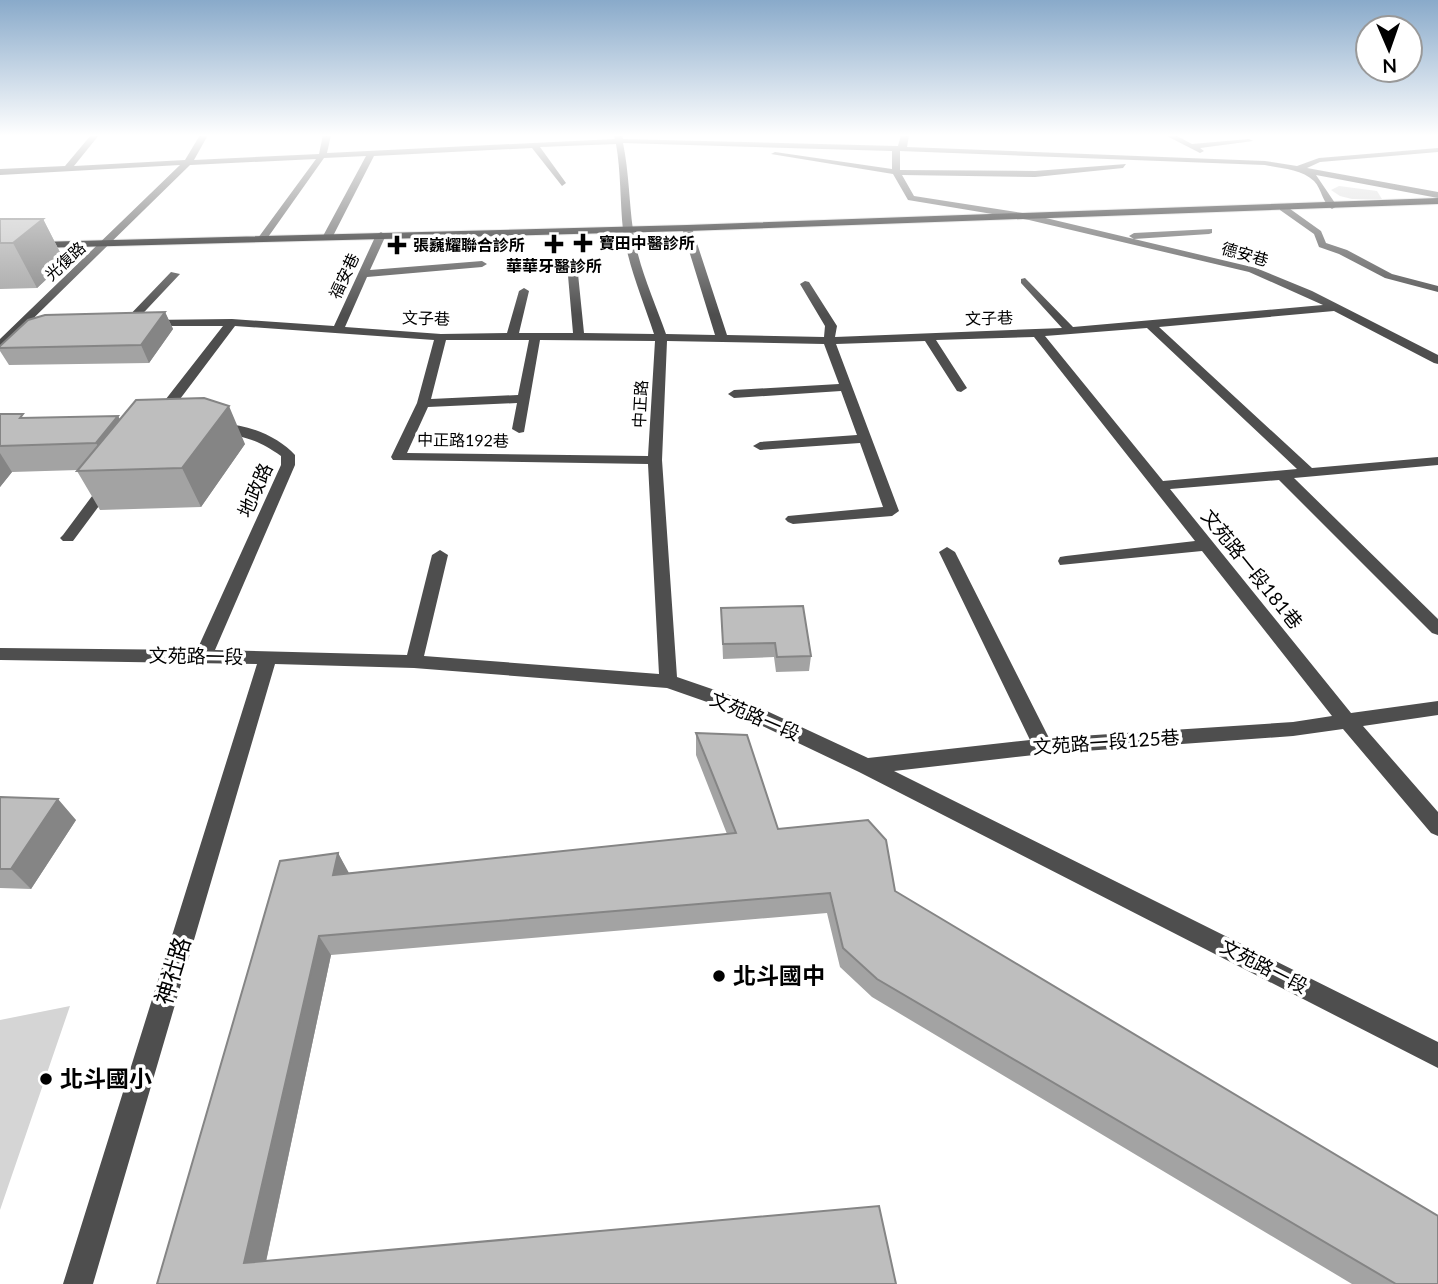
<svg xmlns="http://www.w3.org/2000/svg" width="1438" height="1284" font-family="Lato,'Noto Sans TC',sans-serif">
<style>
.green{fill:#d5d5d5}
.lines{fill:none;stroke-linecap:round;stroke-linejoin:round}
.major-casing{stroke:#dbdbdb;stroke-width:2}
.minor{fill:#4e4e4e;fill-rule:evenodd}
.major{fill:#000;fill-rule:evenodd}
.wall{fill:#a3a3a3}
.shaded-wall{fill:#858585}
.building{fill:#bebebe;stroke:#858585;stroke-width:2}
.poi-dot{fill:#000;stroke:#fff;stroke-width:2.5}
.labels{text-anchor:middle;stroke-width:7;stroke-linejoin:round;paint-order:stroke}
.far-poi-label{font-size:16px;font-weight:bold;fill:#000;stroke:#fff;text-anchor:start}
.far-street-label{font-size:16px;fill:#000;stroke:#fff}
.street-label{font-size:19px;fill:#000;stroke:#fff}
.near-street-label{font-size:23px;fill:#000;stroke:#fff}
.near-poi-label{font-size:23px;font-weight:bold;fill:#000;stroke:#fff;text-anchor:start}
</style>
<rect width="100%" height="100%" fill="#fff"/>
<path class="green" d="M1339,186L1377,191L1382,199H1352L1340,196L1331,190Z
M70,1006L0,1210V1020Z"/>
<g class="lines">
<g class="major-casing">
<path id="major" d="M1438,198V204L687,231L0,249V243L687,225Z"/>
</g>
<path class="minor" d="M91,135H99L74,166L185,160L200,135H208L194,160L319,154L323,135H331L327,153L615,139L614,135H622L623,139L898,146L901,135H909L907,147L1265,161L1297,166L1319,158L1438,148V152L1320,162L1307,168L1438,192V198L1316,175L1337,206L1332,209C1322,203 1322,189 1314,181C1302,169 1280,168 1265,165L900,151V170L1035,171L1126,164L1123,168L1035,177L902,175L914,196L1029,214L1256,268L1312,291L1438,355V364L1434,363L1334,311L1159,327L1312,468L1438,457V465L1294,478L1438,619V635L1432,633L1279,480L1170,489L1351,713L1438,701V715L1363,726L1438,812V836L1431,833L1343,729L1293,736L1043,754L894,771L1438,1042V1068L859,772L727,709L667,688L414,668L275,664L93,1284H63L257,664L0,660V648L197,650L281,465V456C255,437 242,437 212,431V425C239,420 277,435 295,455V465L215,650L407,655L432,555L440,550L448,555L424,656L659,674L648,464L393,460L391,457L417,403L434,340L235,326L165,419H155V413L223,326H149L143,323L149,320L232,319L334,326L376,235L381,232L386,235L370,270L482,261L487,264L482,267L367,277L345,327L441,334L507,333L519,291L524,288L529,291L519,333H573L567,264L572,261L577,264L584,333L654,334C643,300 628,266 623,230C620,201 621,172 616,144L540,147L566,183L562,186L532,148L374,156L333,236L328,239L323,236L366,156L324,158L266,240L263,241L258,238L316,159L190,165L4,347L0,349V339L180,165L0,175V169L65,166ZM623,143L892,151V169L775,152L771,154L893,174L908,200L1029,220L1249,272L1323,305L1073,327L1025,278L1021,279V283L1062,328L835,337L837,326L809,282L805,281L800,284L825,326L824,337L727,335L692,228L687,225L682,228L715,335L666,334C654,300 638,266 633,230C629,201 629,172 623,143ZM1147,328L1297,469L1163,481L1045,336ZM1034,337L1195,541L1066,556L1060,557L1058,561L1060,565L1202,551L1332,716L1293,722L1049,738L955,552L947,547L939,552L1030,740L868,758L741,699L677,677L662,460L667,341L824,344L839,384L734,390L728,394L734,398L841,391L857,435L760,442L753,446L760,450L860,443L883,507L788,516L785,519L788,522L793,524L892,516L899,511L836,344L925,341L957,391L961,392L967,388L936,340ZM446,340H529L518,395L431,399ZM540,340L655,341L648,456L407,453L428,407L517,403L512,429L519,433L524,432Z
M1165,135H1175L1192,144L1249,139L1253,141L1200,148L1204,151L1200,153Z
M1280,206H1286L1321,231L1326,243L1347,250L1392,274L1438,286V292L1385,278L1339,254L1319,247L1314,234L1280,210Z
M1212,229V233L1209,234L1134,239L1129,236L1134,233Z
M171,272L180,274L132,325H124V321Z
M109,479L116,483L73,541H63L60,538L63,535L104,480Z"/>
<use href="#major" class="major"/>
</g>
<path class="wall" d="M0,219H43L65,262L37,288L0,289Z
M165,312L173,329L149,363L9,365L0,351V346Z
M0,414L26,418L118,416L120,419L245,444L201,507L100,510L77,471L78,470L12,472L0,487Z
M721,608L811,656L809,671L776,672L774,657L723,659Z
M696,733L778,829L895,891L1438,1284H1352L872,997L840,967L827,913L331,955L266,1262L157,1284L338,853L348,873L727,834L696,755Z
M0,796L76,820L31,889L0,888Z"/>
<path class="shaded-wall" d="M43,219L65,262L37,288L13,243Z
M165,312L173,329L149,363L141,345Z
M229,406L245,444L201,507L182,468Z
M118,416L131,441L111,468L96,443Z
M0,453L12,472L0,487Z
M58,799L76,820L31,889L11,869Z
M338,853L349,873L333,875Z
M319,936L331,955L263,1275L244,1263Z"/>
<path class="building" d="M0,219H43L13,243H0Z
M165,312L141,345L0,348V346L28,320L45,315Z
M204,398L229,406L182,468L77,471L136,400Z
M0,414H23L20,418L118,416L96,443L0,446Z
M803,606L811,656L777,657L775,643L723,644L721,608Z
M696,733L747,735L778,829L868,820L886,840L895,891L1438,1216V1284H1396L877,979L843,948L830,893L319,936L244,1263L879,1206L896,1284H157L280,861L338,853L333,875L736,833Z
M0,797L58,799L11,869H0Z"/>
<linearGradient id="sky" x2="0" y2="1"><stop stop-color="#89aaca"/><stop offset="0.43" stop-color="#fff"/><stop offset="1" stop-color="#fff" stop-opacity="0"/></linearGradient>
<rect width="1438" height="315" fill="url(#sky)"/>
<g class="poi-dot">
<path d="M579.5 232.5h7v7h7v7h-7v7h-7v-7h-7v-7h7z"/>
<path d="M550.5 233.5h7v7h7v7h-7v7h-7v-7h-7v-7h7z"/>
<path d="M393.5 234.5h7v7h7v7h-7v7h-7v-7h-7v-7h7z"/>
<circle cx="719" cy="976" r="7"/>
<circle cx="46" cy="1079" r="7"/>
</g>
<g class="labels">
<g class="far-poi-label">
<text x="599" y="249">寶田中醫診所</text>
<text x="413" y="251">張巍耀聯合診所</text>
<text x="554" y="272" text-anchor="middle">華華牙醫診所</text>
</g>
<g class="far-street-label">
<text transform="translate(1245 254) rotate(16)" y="6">德安巷</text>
<text transform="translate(65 261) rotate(-43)" y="6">光復路</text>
<text transform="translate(344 276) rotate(-65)" y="6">福安巷</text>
<text transform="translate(426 318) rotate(2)" y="6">文子巷</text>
<text transform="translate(989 318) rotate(-2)" y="6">文子巷</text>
<text transform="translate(640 404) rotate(-87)" y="6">中正路</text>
<text transform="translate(463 440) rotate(1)" y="6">中正路192巷</text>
</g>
<g class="street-label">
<text transform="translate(255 490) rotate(-66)" y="7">地政路</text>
<text transform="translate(1252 569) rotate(51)" y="7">文苑路一段181巷</text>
<text transform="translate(196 656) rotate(1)" y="7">文苑路一段</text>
<text transform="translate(755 716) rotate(23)" y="7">文苑路一段</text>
<text transform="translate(1106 742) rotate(-4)" y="7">文苑路一段125巷</text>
<text transform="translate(1264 966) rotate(27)" y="7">文苑路一段</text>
</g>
<g class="near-street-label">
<text transform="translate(173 971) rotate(-73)" y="8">神社路</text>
</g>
<g class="near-poi-label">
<text x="733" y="984">北斗國中</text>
<text x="60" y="1087">北斗國小</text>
</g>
</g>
<g transform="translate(1389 49) rotate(178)"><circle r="33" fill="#ffffff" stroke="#999999" stroke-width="2"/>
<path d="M0-5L12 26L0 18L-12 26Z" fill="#000000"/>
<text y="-10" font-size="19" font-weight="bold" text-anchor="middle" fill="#000000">N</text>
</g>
</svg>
